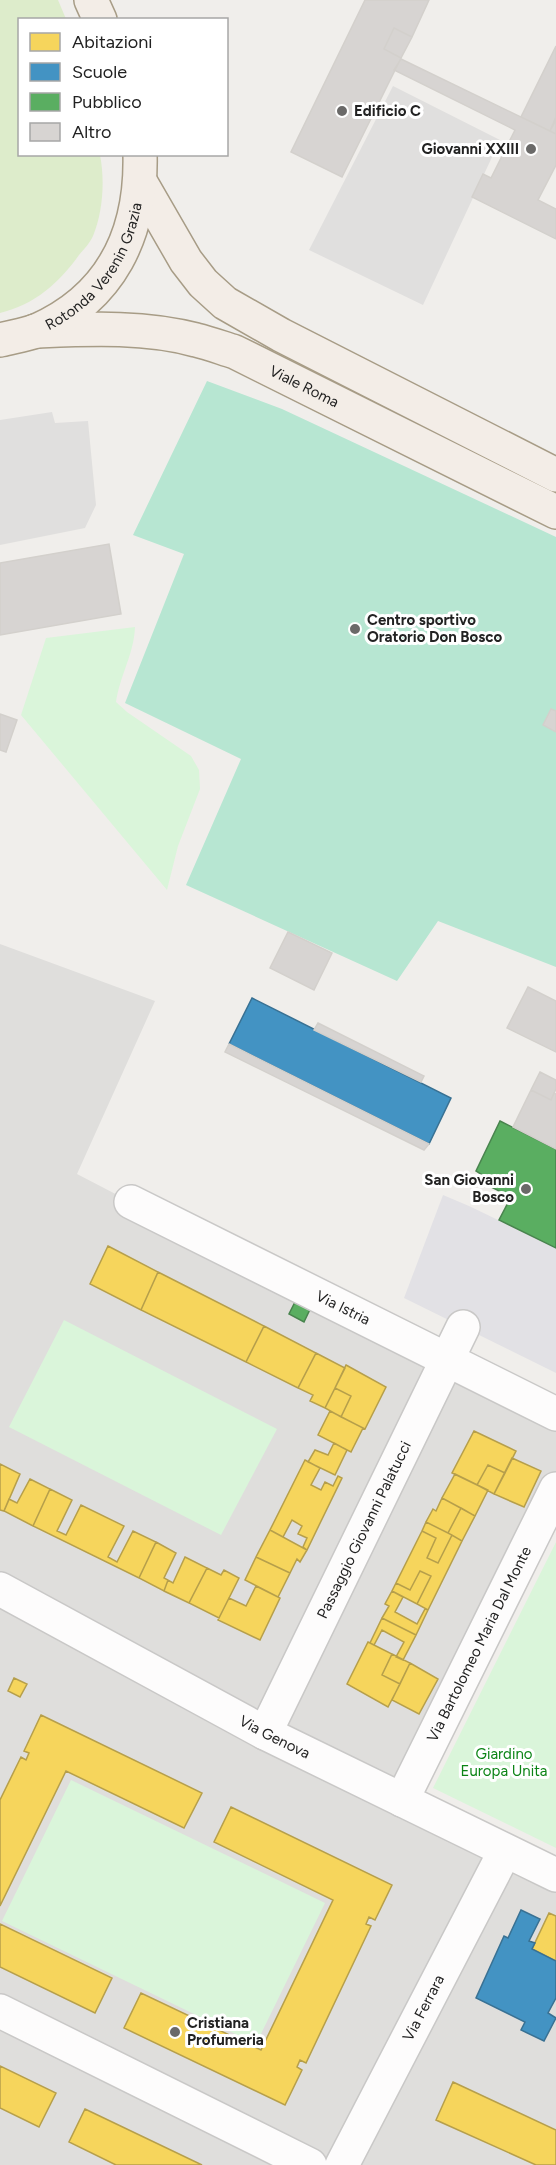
<svg xmlns="http://www.w3.org/2000/svg" width="556" height="2165" font-family="Figtree,sans-serif">
<style>
.residential{fill:#dfdedc}
.grass{fill:#ddeccb}
.park{fill:#daf5da}
.pitch{fill:#b7e6d2}
.parking{fill:#e0dfde}
.plaza{fill:#e2e1e5}
.homes{fill:#f6d55c;stroke:#b69f4b;stroke-width:1.5}
.schools{fill:#4393c3;stroke:#397193;stroke-width:1.5}
.public{fill:#5aae61;stroke:#49844e;stroke-width:1.5}
.building{fill:#d7d4d2;stroke:#d3d0cc;stroke-width:1.5}
.lines{fill:none;stroke-linecap:round;stroke-linejoin:round}
.minor-casing{stroke:#c9c8c7;stroke-width:36}
.major-casing{stroke:#a79c86;stroke-width:36}
.minor{stroke:#fdfcfc;stroke-width:33}
.major{stroke:#f3ede7;stroke-width:33}
.poi-dot{fill:#6a6968;stroke:#fff;stroke-width:2}
.labels{text-anchor:middle;stroke-width:6;stroke-linejoin:round;paint-order:stroke}
.poi-label{font-size:15px;font-weight:bold;fill:#222;stroke:#fff;text-anchor:start}
.street-label{font-size:15px;fill:#222;stroke:#fff}
.park-label{font-size:15px;fill:#0c8416;stroke:#fff}
</style>
<rect width="100%" height="100%" fill="#f0eeeb"/>
<path class="residential" d="M0,944L155,1001L77,1174L556,1423V1510L416,1810L556,1879V2165H0Z"/>
<path class="grass" d="M0,0H58L66,19L20,20V154L100,155C105,180 103,212 93,236C90,243 84,249 79,255C59,283 34,305 0,313Z"/>
<path class="park" d="M135,627C134,654 120,675 116,702L127,712L191,756L199,770L200,789L178,846L167,890L21,715L46,638Z
M64,1320L277,1429L221,1535L9,1427Z
M556,1542V1848L433,1788Z
M71,1780L325,1903L256,2044L2,1921Z"/>
<path class="pitch" d="M207,381L282,409L556,537V967L438,921L397,981L186,885L241,759L125,703L184,554L133,535Z"/>
<path class="parking" d="M393,86L500,140L423,305L309,250Z
M52,412L55,423L88,421L96,505L85,528L0,545V420Z"/>
<path class="plaza" d="M443,1195L469,1206L556,1248V1373L404,1298Z"/>
<path class="homes" d="M108,1246L158,1272L141,1310L90,1284Z
M158,1272L264,1326L246,1362L141,1310Z
M264,1326L316,1353L298,1388L246,1362Z
M316,1353L345,1368L325,1408L310,1401L313,1395L298,1388Z
M346,1365L386,1387L365,1429L341,1417L351,1396L335,1388Z
M335,1388L351,1396L341,1417L325,1408Z
M330,1411L363,1428L351,1452L318,1435Z
M474,1431L516,1451L505,1473L488,1465L477,1485L452,1473Z
M334,1443L347,1450L335,1475L308,1462L315,1450L328,1455Z
M512,1458L541,1471L524,1507L494,1494Z
M305,1460L320,1468L311,1485L321,1490L325,1482L333,1486L338,1476L342,1478L307,1550L303,1547L307,1538L298,1534L302,1526L292,1520L283,1537L270,1530Z
M0,1464L20,1474L4,1511L0,1510Z
M488,1465L505,1473L494,1494L477,1485Z
M455,1474L488,1490L475,1516L442,1498Z
M30,1479L50,1489L33,1526L4,1511L9,1499L17,1503Z
M50,1489L72,1500L57,1531L66,1535L81,1505L124,1526L108,1557L117,1562L133,1531L156,1542L139,1578L33,1526Z
M442,1498L461,1508L448,1533L426,1522L433,1509L436,1511Z
M461,1508L475,1516L462,1541L448,1533Z
M426,1522L452,1535L438,1563L427,1558L436,1538L422,1531Z
M270,1530L307,1550L300,1562L297,1559L290,1573L256,1557Z
M422,1531L436,1538L427,1558L438,1563L452,1535L462,1541L428,1610L417,1604L431,1576L420,1571L410,1590L396,1583Z
M156,1542L176,1553L164,1578L168,1580L164,1591L139,1578Z
M185,1557L207,1568L189,1603L164,1591L168,1580L173,1583Z
M256,1557L290,1573L278,1597L245,1580Z
M207,1568L221,1575L224,1570L239,1578L219,1618L189,1603Z
M420,1571L431,1576L417,1604L392,1591L396,1583L410,1590Z
M256,1586L280,1598L260,1640L218,1620L229,1598L246,1606Z
M392,1591L403,1597L395,1612L417,1624L425,1609L428,1610L416,1635L382,1618L389,1606L385,1604Z
M382,1618L416,1635L403,1660L396,1657L404,1642L382,1630L374,1645L370,1643Z
M368,1642L392,1654L382,1675L400,1684L388,1707L347,1684Z
M392,1654L410,1663L400,1684L382,1675Z
M410,1663L438,1679L419,1714L392,1700Z
M14,1678L27,1684L20,1697L8,1691Z
M41,1715L202,1793L184,1828L66,1771L0,1906V1800L21,1757L26,1760L29,1753L24,1751Z
M231,1807L392,1885L375,1920L369,1917L366,1924L371,1926L306,2063L300,2060L297,2067L302,2070L285,2105L124,2028L141,1993L261,2050L333,1900L214,1842Z
M549,1913L556,1916V1961L532,1949Z
M0,1924L112,1978L95,2013L0,1967Z
M0,2066L56,2093L39,2127L0,2108Z
M453,2082L556,2130V2165H536L436,2120Z
M85,2109L202,2165H116L69,2142Z"/>
<path class="schools" d="M252,998L451,1098L429,1144L229,1044Z
M521,1910L540,1919L529,1941L535,1943L532,1949L556,1961V1998L548,2013L556,2018L544,2041L521,2030L525,2022L476,1998L504,1936L508,1938Z"/>
<path class="public" d="M500,1121L556,1149V1248L499,1220L511,1197L481,1182L484,1176L476,1171Z
M298,1296L313,1303L304,1322L289,1314Z"/>
<path class="building" d="M365,0H429L412,37L394,28L384,49L401,58L342,177L291,152Z
M394,28L412,37L401,58L384,49Z
M556,46V120L550,131L521,117Z
M401,59L556,134V165L538,200L556,209V239L472,197L483,174L491,178L515,130L394,70Z
M555,119L556,120V134L550,131Z
M109,544L121,614L0,635V563Z
M551,709L556,711V732L543,725Z
M0,714L17,720L6,752L0,750Z
M288,932L332,953L314,990L270,968Z
M528,987L556,1001V1052L507,1028Z
M318,1023L424,1076L421,1082L314,1030Z
M229,1044L429,1144L424,1150L225,1052Z
M540,1072L556,1080V1089L551,1100L531,1090Z
M531,1090L551,1100L554,1093L556,1094V1149L513,1127Z"/>
<g class="lines">
<g class="minor-casing">
<g id="minor">
<path id="s1" d="M131,1202L556,1414"/>
<path id="s2" d="M0,1589L265,1733L556,1875"/>
<path id="s3" d="M265,1733L463,1327"/>
<path id="s4" d="M402,1800L556,1489"/>
<path d="M0,2011L310,2165"/>
<path id="s5" d="M342,2165L505,1851"/>
</g>
</g>
<g class="major-casing">
<g id="major">
<path d="M91,0L100,20"/>
<path d="M141,183L186,261L203,283L225,303L281,335L556,475"/>
<path id="s6" d="M35,331C88,329 144,326 196,340C209,343 222,348 235,352L556,512"/>
<path id="s7" d="M0,340C11,337 25,335 36,331C111,298 142,234 140,154"/>
</g>
</g>
<use href="#minor" class="minor"/>
<use href="#major" class="major"/>
</g>
<g class="poi-dot">
<circle cx="342" cy="111" r="6"/>
<circle cx="531" cy="149" r="6"/>
<circle cx="355" cy="629" r="6"/>
<circle cx="526" cy="1189" r="6"/>
<circle cx="175" cy="2032" r="6"/>
</g>
<g class="labels">
<g class="poi-label">
<text x="354" y="116">Edificio C</text>
<text x="519" y="154" text-anchor="end">Giovanni XXIII</text>
<text x="367" y="625">Centro sportivo<tspan x="367" dy="17">Oratorio Don Bosco</tspan></text>
<text x="514" y="1185" text-anchor="end">San Giovanni<tspan x="514" dy="17">Bosco</tspan></text>
<text x="187" y="2028">Cristiana<tspan x="187" dy="17">Profumeria</tspan></text>
</g>
<g class="street-label">
<text dy="5" stroke="none"><textPath href="#s7" startOffset="128">Rotonda Verenin Grazia</textPath></text>
<text dy="5" stroke="none"><textPath href="#s6" startOffset="280">Viale Roma</textPath></text>
<text dy="5" stroke="none"><textPath href="#s1" startOffset="237">Via Istria</textPath></text>
<text dy="5" stroke="none"><textPath href="#s3" startOffset="226">Passaggio Giovanni Palatucci</textPath></text>
<text dy="5" stroke="none"><textPath href="#s4" startOffset="174">Via Bartolomeo Maria Dal Monte</textPath></text>
<text dy="5" stroke="none"><textPath href="#s2" startOffset="312">Via Genova</textPath></text>
<text dy="5" stroke="none"><textPath href="#s5" startOffset="177">Via Ferrara</textPath></text>
</g>
<g class="park-label">
<text x="504" y="1759">Giardino<tspan x="504" dy="17">Europa Unita</tspan></text>
</g>
</g>
<rect x="18" y="18" width="210" height="138" fill="#ffffff" stroke="#a7a7a7" stroke-width="1.5"/>
<rect x="30" y="33" width="30" height="18" fill="#f6d55c" stroke="#a7a7a7" stroke-width="1.5"/>
<text x="72" y="48" font-size="18" fill="#222222">Abitazioni</text>
<rect x="30" y="63" width="30" height="18" fill="#4393c3" stroke="#a7a7a7" stroke-width="1.5"/>
<text x="72" y="78" font-size="18" fill="#222222">Scuole</text>
<rect x="30" y="93" width="30" height="18" fill="#5aae61" stroke="#a7a7a7" stroke-width="1.5"/>
<text x="72" y="108" font-size="18" fill="#222222">Pubblico</text>
<rect x="30" y="123" width="30" height="18" fill="#d7d4d2" stroke="#a7a7a7" stroke-width="1.5"/>
<text x="72" y="138" font-size="18" fill="#222222">Altro</text>
</svg>
